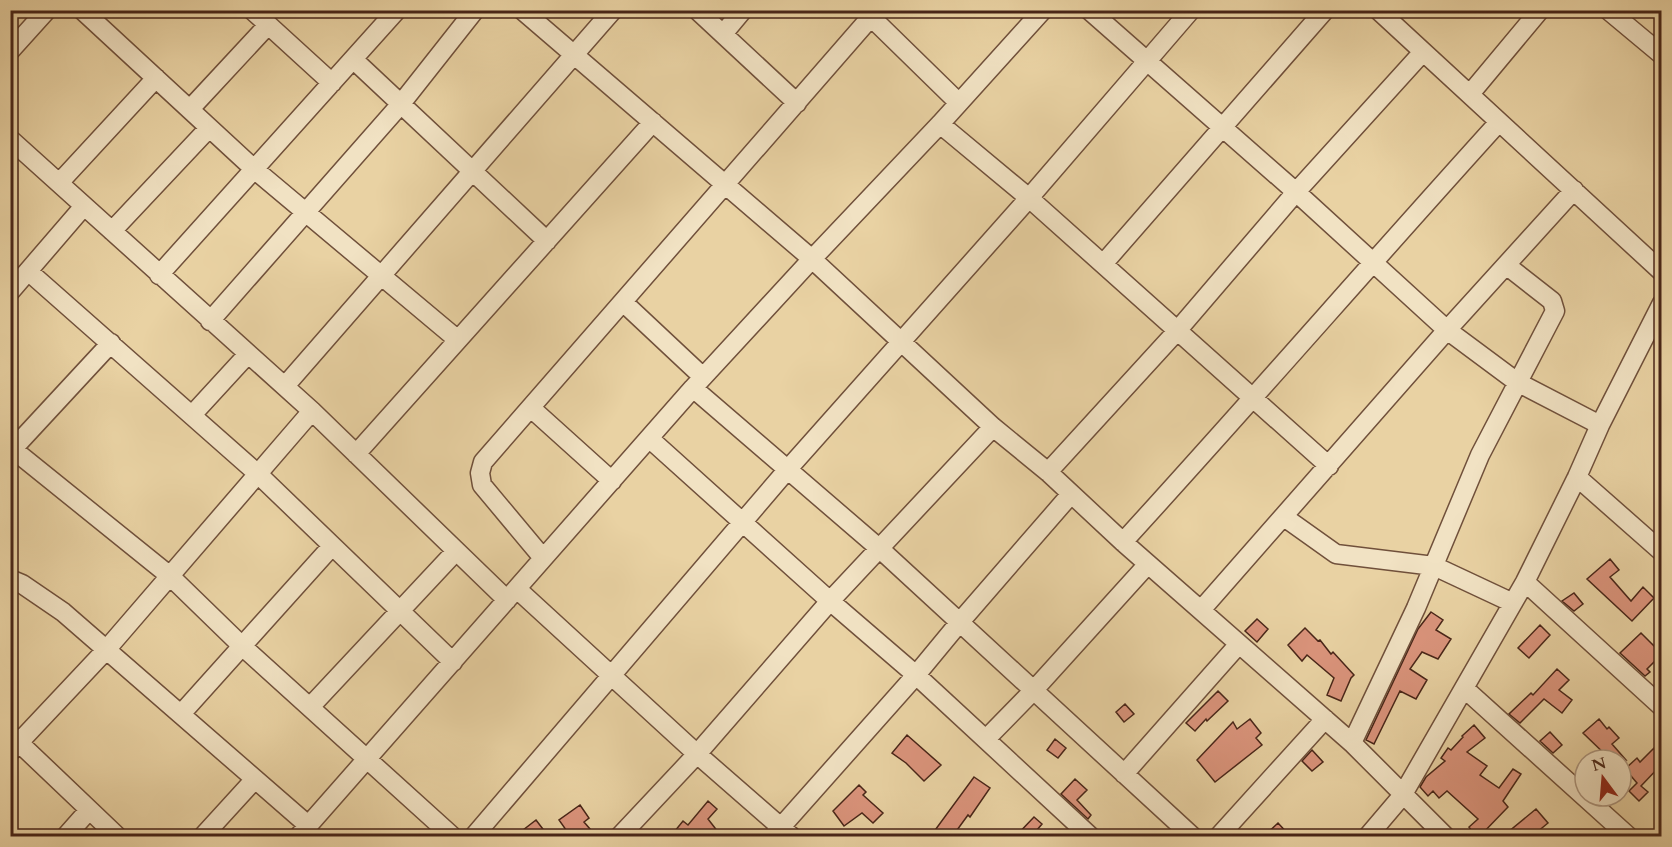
<svg xmlns="http://www.w3.org/2000/svg" width="1672" height="847" font-family="Cardo,serif">
<style>
.building{fill:#db947c;stroke:#482518;stroke-width:1.5}
.lines{fill:none;stroke-linecap:round;stroke-linejoin:round}
.minor-casing{stroke:#70503b;stroke-width:21}
.minor{stroke:#f1e2c3;stroke-width:18}
</style>
<rect width="100%" height="100%" fill="#e9d2a3"/>
<filter id="stains"><feTurbulence type="fractalNoise" baseFrequency=".00333" numOctaves="4"/><feColorMatrix values="0 0 0 0 .2 0 0 0 0 .09 0 0 0 0 .02 0 0 0 .5 -.17"/></filter>
<radialGradient id="worn" r=".72"><stop offset=".6" stop-color="#630" stop-opacity="0"/><stop offset="1" stop-color="#630" stop-opacity=".3"/></radialGradient>
<path class="building" d="M1610,559L1619,570L1610,577L1631,601L1643,587L1654,598L1632,621L1587,579Z
M1574,593L1583,604L1574,611L1562,601Z
M1431,612L1443,620L1436,630L1451,639L1438,659L1422,652L1410,669L1427,680L1416,699L1400,691L1374,744L1366,740L1418,629Z
M1257,619L1268,629L1257,642L1245,631Z
M1540,625L1550,635L1529,658L1518,648Z
M1305,628L1318,641L1320,640L1331,654L1333,652L1354,675L1351,678L1341,701L1327,695L1334,678L1307,655L1302,661L1288,645Z
M1641,633L1662,654L1647,669L1650,672L1645,676L1620,653Z
M1557,669L1569,680L1559,690L1572,700L1562,713L1544,699L1520,723L1509,714L1531,693L1533,695Z
M1218,691L1228,701L1207,721L1206,719L1195,731L1186,723Z
M1125,704L1134,714L1124,722L1116,712Z
M1250,719L1261,733L1256,738L1262,745L1215,782L1197,760L1233,722L1237,729Z
M1599,719L1607,729L1609,727L1619,738L1612,744L1626,760H1611L1583,733Z
M1474,725L1485,738L1467,752L1487,766L1480,775L1499,788L1513,769L1521,774L1503,801L1508,807L1479,837H1476L1469,827L1478,819L1447,791L1439,798L1433,791L1428,796L1420,787L1426,777L1445,761L1441,758L1448,748L1451,750L1463,737L1462,736Z
M1550,732L1562,745L1553,753L1540,741Z
M907,735L941,765L924,781L906,763L892,753Z
M1055,739L1066,748L1058,758L1047,750Z
M1654,748L1662,756V764L1641,786L1648,792L1639,801L1629,791L1637,783L1625,769L1637,758L1640,762Z
M1312,750L1323,762L1312,771L1302,761Z
M974,777L990,788L970,817L968,815L952,837H930Z
M1075,779L1087,790L1077,800L1091,815L1088,819L1061,794Z
M859,785L866,792L863,795L883,813L873,823L862,813L844,826L833,811Z
M708,801L717,809L708,819L722,837H670L683,821L688,825Z
M580,805L589,818L584,822L597,837H571L559,820Z
M1536,809L1548,823L1531,837H1502Z
M1034,817L1042,824L1031,837H1015Z
M536,820L549,837H514Z
M1278,823L1291,837H1263Z"/>
<g class="lines">
<g class="minor-casing">
<path id="minor" d="M82,10L254,169L458,340
M252,10L332,83
M522,10L812,259L993,427L1048,472L1123,542L1352,743L1445,836
M697,10L797,103
M1089,10L1296,192L1447,330L1517,382L1600,425
M1378,10L1662,272
M1608,10L1662,55
M871,17L959,103
M723,34L743,10
M10,51L47,10
M354,60L547,241
M1470,94L1540,10
M190,109L268,25
M940,124L1029,198L1329,466
M10,139L312,411L507,600
M59,183L156,78
M112,231L209,128
M1103,264L1325,10
M28,271L258,474L453,662
M159,275L397,10
M10,292L84,206
M623,302L703,377
M210,321L400,105L475,10
M285,386L613,10
M693,388L880,549L1192,836
M531,408L612,481
M192,415L248,354
M650,439L830,601L916,675L1090,836
M10,447L170,576L242,646L452,836
M10,452L111,343
M356,454L653,122
M1048,472L1177,331L1296,192L1422,53
M1577,477L1662,552
M1284,517L1336,554L1434,566L1513,603
M1123,542C1250,403 1373,261 1499,122
M543,558L482,485L480,473L483,462L877,10
M10,579L22,584L63,612L309,826
M1525,582L1662,707
M517,589L697,754L791,836
M1201,610L1447,330L1574,190
M1465,689L1628,836
M310,707L456,551
M181,714L332,546
M12,736L117,836
M986,739L1033,691L1148,564
M1352,743L1416,608L1480,455L1555,311L1552,301L1506,265
M10,752L106,650L312,411
M1124,774L1239,644
M66,836L89,810
M203,836L255,779
M299,836L693,388L812,259L940,124L1043,10
M474,836L788,469L1029,198L1191,10
M620,836L697,754L830,601L993,427
M773,836L916,675L959,623L1071,494
M1219,836L1325,719
M1368,836L1402,796L1525,582L1577,477L1600,425L1662,303"/>
</g>
<use href="#minor" class="minor"/>
</g>
<rect width="1672" height="847" fill="none" stroke="#e9d2a3" stroke-width="36"/>
<rect x="12" y="12" width="1648" height="823" fill="none" stroke="#482518" stroke-width="3"/>
<rect x="18" y="18" width="1636" height="811" fill="none" stroke="#482518" stroke-width="1.5"/>
<g transform="translate(1603 778) rotate(344)"><circle r="28" fill="#f1e2c3" stroke="#ad967f" stroke-width="1.5"/>
<path d="M0-4.5L10 22L0 15L-10 22Z" fill="#8f2418"/>
<text y="-9" font-size="16" font-weight="bold" text-anchor="middle" fill="#482518">N</text>
</g>
<rect width="100%" height="100%" filter="url(#stains)"/>
<rect width="100%" height="100%" fill="url(#worn)"/>
</svg>
